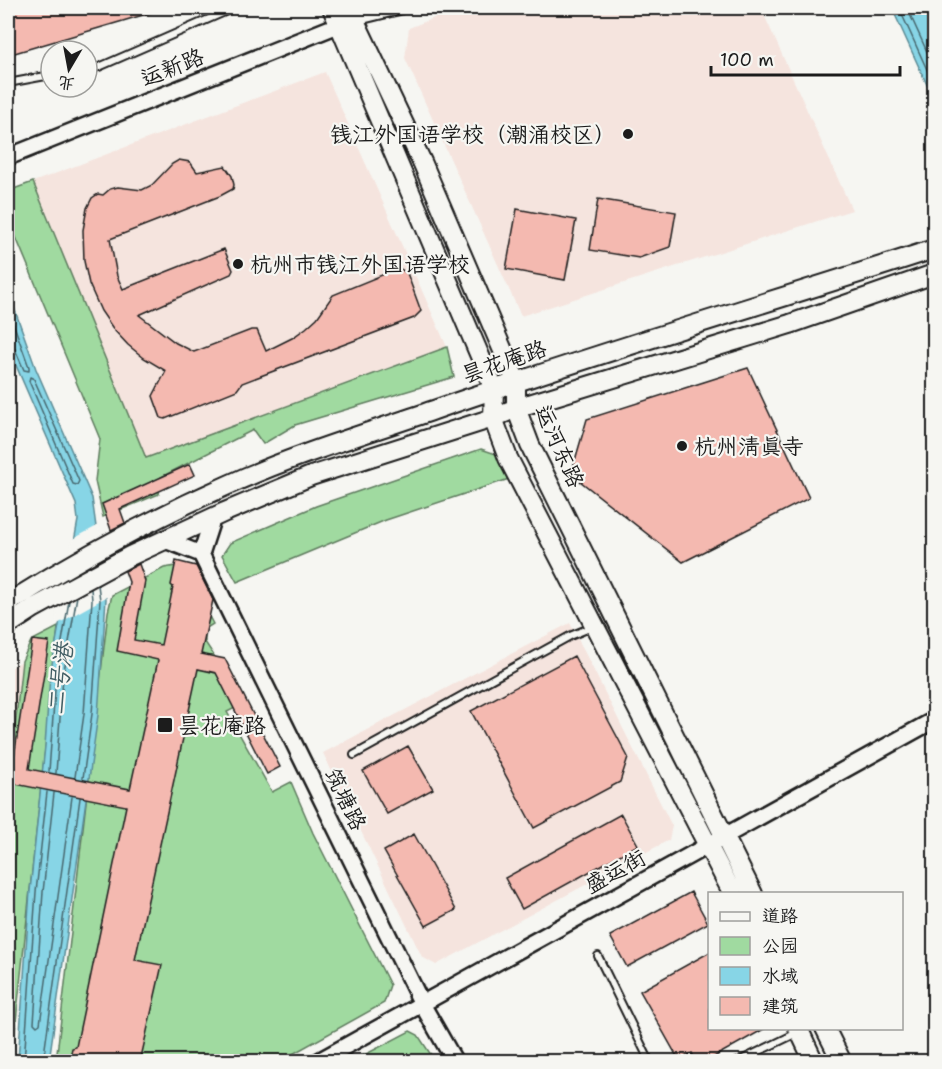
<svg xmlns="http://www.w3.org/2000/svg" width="942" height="1069" font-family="'Shantell Sans','LXGW WenKai TC',sans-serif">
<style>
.built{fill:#f5e4de}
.green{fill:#a0daa0;stroke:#5e7b5e;stroke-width:1.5}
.water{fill:#87d5e6;stroke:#5c8b95;stroke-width:1.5}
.pier{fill:#f6f6f2}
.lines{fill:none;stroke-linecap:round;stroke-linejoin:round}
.shore{stroke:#47666d;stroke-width:1.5}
.building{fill:#f4b9b0;stroke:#1c1c1c;stroke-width:1.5}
.service-casing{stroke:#1c1c1c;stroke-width:10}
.minor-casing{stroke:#1c1c1c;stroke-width:16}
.tertiary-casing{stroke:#1c1c1c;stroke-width:20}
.secondary-casing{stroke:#1c1c1c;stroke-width:22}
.service{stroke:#f6f6f2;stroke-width:6}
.minor{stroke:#f6f6f2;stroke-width:12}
.tertiary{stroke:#f6f6f2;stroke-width:15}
.secondary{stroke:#f6f6f2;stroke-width:18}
.poi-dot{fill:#1c1c1c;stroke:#f6f6f2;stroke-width:2}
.labels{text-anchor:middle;stroke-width:4.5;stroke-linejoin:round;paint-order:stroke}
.street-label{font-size:22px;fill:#1c1c1c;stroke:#f6f6f2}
.poi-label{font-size:22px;fill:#1c1c1c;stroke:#f6f6f2;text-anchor:start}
.water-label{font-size:24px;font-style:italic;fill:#415d63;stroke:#f6f6f2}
</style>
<rect width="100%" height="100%" fill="#f6f6f2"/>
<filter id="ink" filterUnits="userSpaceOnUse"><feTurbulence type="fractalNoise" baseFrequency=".0167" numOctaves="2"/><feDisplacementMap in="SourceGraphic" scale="12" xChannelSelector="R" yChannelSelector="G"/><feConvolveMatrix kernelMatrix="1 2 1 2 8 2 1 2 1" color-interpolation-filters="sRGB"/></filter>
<g filter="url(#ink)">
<path class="built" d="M459,8H761L852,210L521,316L405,58L409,28Z
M325,72L447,347L146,458L33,182Z
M570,623L672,826L669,840L436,965L422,957L323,753Z
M22,661L8,794V670Z"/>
<path class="green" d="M33,182L146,458L447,347L454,377L295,425L263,444L253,430L161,477L159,494L103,517L95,481L100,439L8,218V191Z
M481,449L499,455L509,479L386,520L237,582L222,555L230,543L316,506Z
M176,566L185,571L213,624L205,629V642L245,703L227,712L272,792L291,782L313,833L390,985L384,1003L280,1061L56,1062L108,612L112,595L164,568Z
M58,627L12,1059L8,1056V794L22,661L31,641Z
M410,1031L418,1035L435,1061H353Z"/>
<path class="water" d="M892,8H934V100Z
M8,291L36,369L92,498L106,599L98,715L49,1061H18L30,891L45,746L50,675L78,520L76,504L8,347Z"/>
<path class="pier" d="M99,525L108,596L54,626L73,539Z"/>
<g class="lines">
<path class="shore" d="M899,8L934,85
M907,8L934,67
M8,309L29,367V371L24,370L15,349L8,347
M30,377L34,379L79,481L77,485L73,484L29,381Z
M49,771L56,676L69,601
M56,773L63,677L77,596
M75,777L84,714L92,600L91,589
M83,778L92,714L100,600L98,585
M54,793L43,892L34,1023L37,1026L40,1024L72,797
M24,1062L36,892L47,792
M43,1062L80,798"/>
</g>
<path class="building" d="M24,8H159L160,10L8,55V12Z
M179,160L190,162L197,172L225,166L232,176L234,185L233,189L220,196L110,239L117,276L123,289L224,249L233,270L231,274L139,315L176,343L194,352L251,330H257L266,351L292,338L306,328L317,318L333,295L399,268L407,273L421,311L414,318L242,383L237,390L165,419L161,418L153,396L166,371L144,358L128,345L114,330L101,311L89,284L84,261L83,230L87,208L92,198L98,194L103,195L110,189L118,187L142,190L152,185L172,164Z
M598,199L676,212L670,247L639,258L590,250Z
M517,209L576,220L565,280L506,269Z
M748,368L809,498L683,562L571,474L587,419Z
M190,464L195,475L120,509L125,523L111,530L102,504Z
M176,561L196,566L213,600L201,654L225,659L280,767L267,774L216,673L198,669L135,960L162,965L140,1062H69L72,1048L76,1047L126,806L10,783L32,640L49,642L29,769L130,789L158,660L117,651L129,582L125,571L139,564L145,581L134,640L161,645L173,587L171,585Z
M574,656L628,757L620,782L534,828L471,711Z
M408,746L433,789L387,814L363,771Z
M621,814L638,845L522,909L505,878Z
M414,834L456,910L426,926L384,851Z
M691,892L708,923L627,967L610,936Z
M710,952V1029H764L705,1062H697L692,1053L679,1060L640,991Z"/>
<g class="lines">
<g class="service-casing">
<path id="service" d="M87,69L99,67L234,8
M8,83L51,75
M8,131L14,154
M354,755L570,636L592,627
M598,956L650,1062
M737,1062L799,1032"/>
</g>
<g class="minor-casing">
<path id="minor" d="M354,19L399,8"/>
</g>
<g class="tertiary-casing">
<path id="tertiary" d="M8,157L348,21
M165,540L201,554L422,1004L455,1062
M201,554L213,517
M317,1062L934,720"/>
</g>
<g class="secondary-casing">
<path id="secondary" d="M332,8L494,389L493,418L508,458L733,894
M349,8L423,164L516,381V408L530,445L753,894
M8,603C78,559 151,519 228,485C294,455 365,434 434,410C600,352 768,303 934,249
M8,625L34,608L130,556L225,512L311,476L493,418L516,408L790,324L934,274
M798,1028L814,1062
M825,1028L842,1062"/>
</g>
<use href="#service" class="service"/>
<use href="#minor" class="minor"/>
<use href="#tertiary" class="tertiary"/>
<use href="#secondary" class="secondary"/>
</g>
</g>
<g class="poi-dot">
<circle cx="628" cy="134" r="6"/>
<circle cx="238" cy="264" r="6"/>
<circle cx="682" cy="446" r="6"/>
<rect x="157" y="717" width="16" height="16" rx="3"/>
</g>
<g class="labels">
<g class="street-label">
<text transform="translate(172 67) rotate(-22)" y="8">运新路</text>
<text transform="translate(504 361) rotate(-19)" y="8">昙花庵路</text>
<text transform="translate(560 446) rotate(66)" y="8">运河东路</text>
<text transform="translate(346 799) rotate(64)" y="8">筑塘路</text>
<text transform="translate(615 871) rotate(-29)" y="8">盛运街</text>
</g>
<g class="poi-label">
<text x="616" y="142" text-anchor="end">钱江外国语学校（潮涌校区）</text>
<text x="250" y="272">杭州市钱江外国语学校</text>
<text x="694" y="454">杭州清真寺</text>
<text x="178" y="733">昙花庵路</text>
</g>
<g class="water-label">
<text transform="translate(60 679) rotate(-83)" y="8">二号港</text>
</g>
</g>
<rect width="942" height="1069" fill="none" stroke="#f6f6f2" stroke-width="30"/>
<rect x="15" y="15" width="912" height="1039" fill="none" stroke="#1c1c1c" stroke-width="2" filter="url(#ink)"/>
<rect x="708" y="892" width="195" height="138" fill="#f6f6f2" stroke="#9f9f9c" stroke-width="1.5"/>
<rect x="720" y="912" width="30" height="9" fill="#f6f6f2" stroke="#9f9f9c" stroke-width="1.5"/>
<text x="762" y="922" font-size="18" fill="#1c1c1c">道路</text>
<rect x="720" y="937" width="30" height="18" fill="#a0daa0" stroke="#9f9f9c" stroke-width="1.5"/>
<text x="762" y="952" font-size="18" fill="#1c1c1c">公园</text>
<rect x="720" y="967" width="30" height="18" fill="#87d5e6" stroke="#9f9f9c" stroke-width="1.5"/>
<text x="762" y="982" font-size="18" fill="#1c1c1c">水域</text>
<rect x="720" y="997" width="30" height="18" fill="#f4b9b0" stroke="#9f9f9c" stroke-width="1.5"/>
<text x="762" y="1012" font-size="18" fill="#1c1c1c">建筑</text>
<g transform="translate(69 69) rotate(190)"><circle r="28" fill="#f6f6f2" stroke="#9f9f9c" stroke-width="1.5"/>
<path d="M0-4.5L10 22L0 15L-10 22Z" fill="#1c1c1c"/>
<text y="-9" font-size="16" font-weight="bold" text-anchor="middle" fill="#1c1c1c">北</text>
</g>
<path d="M711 66v9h189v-9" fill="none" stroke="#1c1c1c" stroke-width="3"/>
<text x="720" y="66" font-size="18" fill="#1c1c1c" stroke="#f6f6f2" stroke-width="4.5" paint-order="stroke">100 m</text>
</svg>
